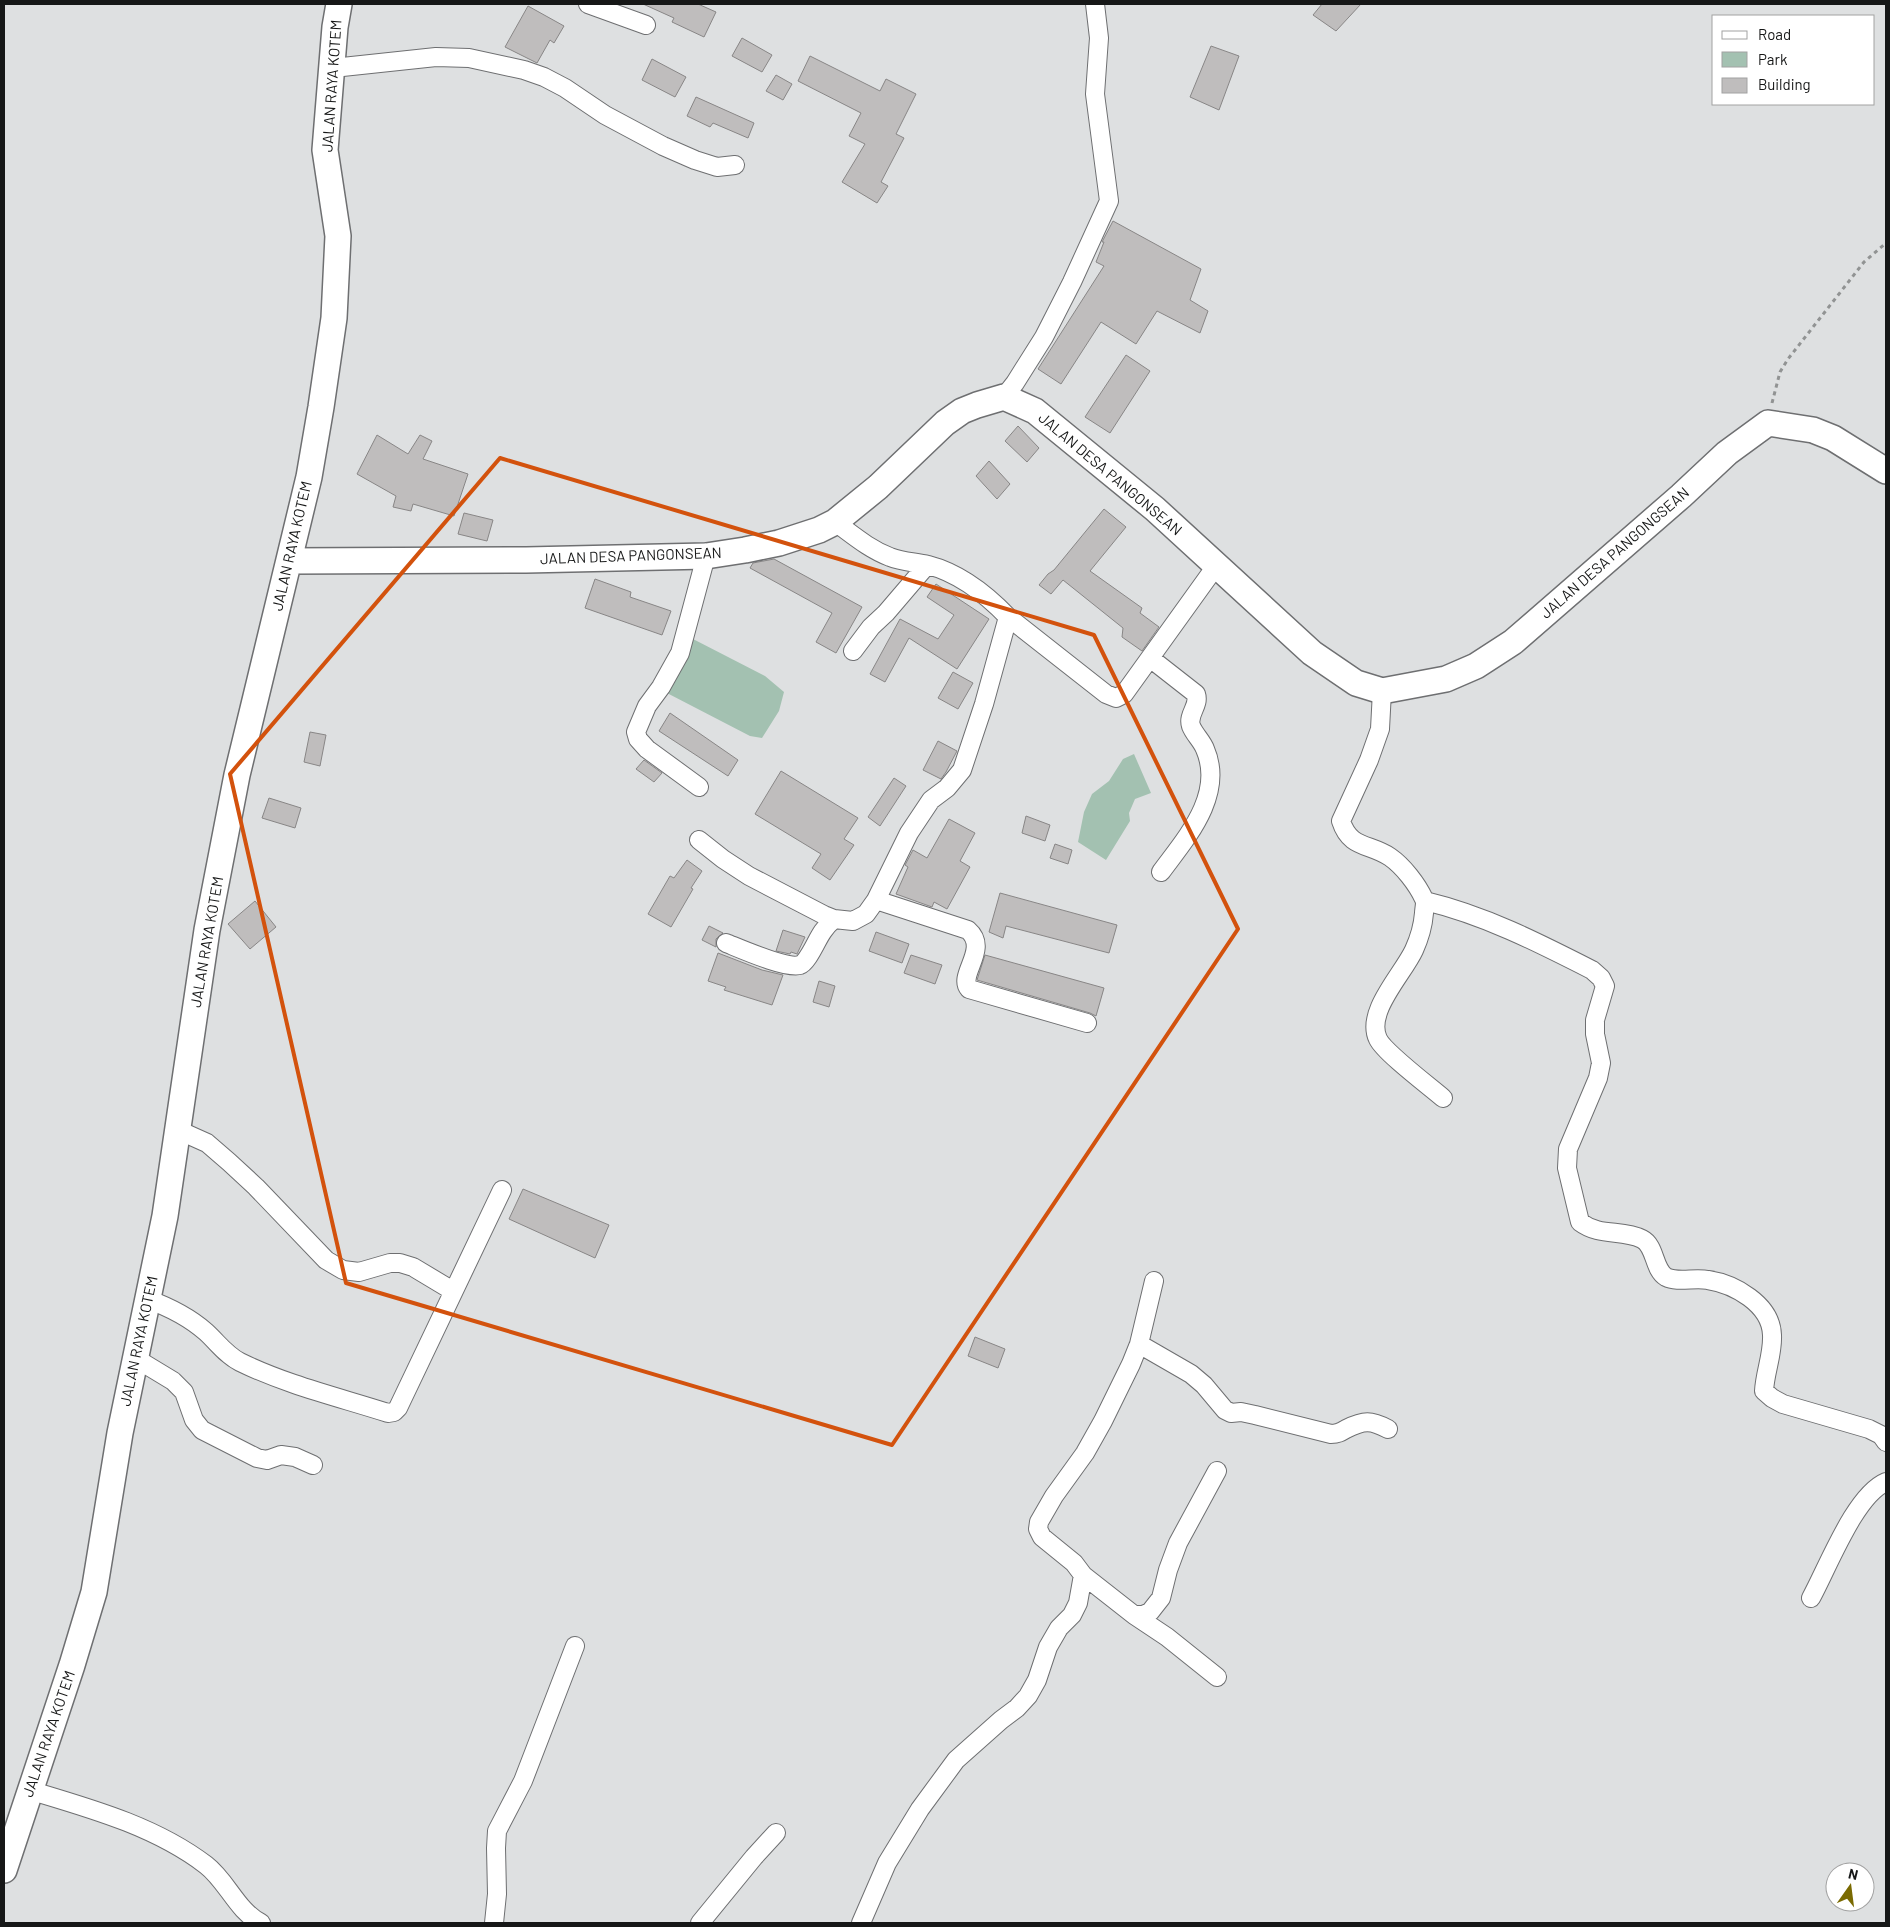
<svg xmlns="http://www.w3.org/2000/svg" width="1890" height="1927" font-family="Barlow,sans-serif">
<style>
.green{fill:#a3c1b1}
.building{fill:#bfbdbd;stroke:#888686}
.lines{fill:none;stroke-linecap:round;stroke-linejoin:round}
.street-casing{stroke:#6e6f71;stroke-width:20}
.secondary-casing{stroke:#6e6f71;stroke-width:28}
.path{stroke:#919393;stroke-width:3;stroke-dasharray:4 4;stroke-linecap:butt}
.street{stroke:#fff;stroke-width:18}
.secondary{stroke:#fff;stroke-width:25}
.marked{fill:none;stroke:#d3520d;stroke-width:4;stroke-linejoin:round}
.labels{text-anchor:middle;stroke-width:4.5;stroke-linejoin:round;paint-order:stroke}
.street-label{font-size:15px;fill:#161717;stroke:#fff}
</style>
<rect width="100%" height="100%" fill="#dee0e1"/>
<path class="green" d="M693,639L765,676L784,692L779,711L762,738L750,736L665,692Z
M1134,754L1151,793L1135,799L1129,813L1130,821L1106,860L1078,842L1084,812L1092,794L1109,781L1123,759Z"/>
<path class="building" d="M643,4H698L716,12L704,37L672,22L674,18Z
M1322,4H1361L1336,31L1313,15Z
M528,6L564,26L554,43L550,40L537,63L505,47Z
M742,38L772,55L762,72L732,56Z
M1211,46L1239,56L1219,110L1190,97Z
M810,56L880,91L886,79L916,94L896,134L904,138L881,182L888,186L877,203L842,182L865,144L849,136L861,113L798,81Z
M652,59L686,77L675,97L642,80Z
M776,75L792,84L783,100L766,91Z
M696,97L754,123L748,138L713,123L710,127L687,116Z
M1113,221L1201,269L1190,300L1208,311L1200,333L1157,311L1136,344L1101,322L1061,384L1038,369L1104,266L1096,262L1104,242H1102Z
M1126,355L1150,371L1110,433L1085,417Z
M1018,426L1039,448L1027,462L1005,441Z
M377,435L408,454L420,435L432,441L423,459L468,474L454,516L413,504L411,511L393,507L396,496L357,474Z
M989,461L1010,484L997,499L976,476Z
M1104,509L1126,527L1090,571L1142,608L1140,613L1159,627L1142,651L1122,637L1123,628L1063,580L1051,594L1039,585L1048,574L1054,570Z
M464,513L493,520L487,541L458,534Z
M774,559L862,607L836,653L816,642L832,613L750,568L753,563Z
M595,579L631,592L630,597L671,611L662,635L585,608Z
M936,584L989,619L957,669L909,638L885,682L870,674L900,619L938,639L954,615L927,597Z
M953,672L973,683L958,709L938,698Z
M670,713L738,760L728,776L659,731Z
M310,732L326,735L320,766L304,762Z
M938,741L957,751L946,772L941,779L923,770Z
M644,760L662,773L654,782L636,769Z
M781,771L858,818L844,839L854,845L830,880L812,868L821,854L755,814Z
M894,778L906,786L880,826L868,817Z
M269,798L301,808L295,828L262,818Z
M1026,816L1050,825L1045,841L1022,833Z
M949,819L975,833L960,861L970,867L947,909L934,902L932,907L896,894L908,867L905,865L913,850L927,858Z
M1055,844L1072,850L1068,864L1050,858Z
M687,860L702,871L691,888L693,889L671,927L648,914L670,876L674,878Z
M1000,893L1117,925L1109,953L1006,926L1003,938L989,932Z
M255,901L276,927L250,949L228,924Z
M709,926L723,933L716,939V947L702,940Z
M783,930L805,937L797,954L791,952L790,954L776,951Z
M876,932L909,944L902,963L869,951Z
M718,953L762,970L783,975L772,1005L724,990L726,987L708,981Z
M911,955L942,965L935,984L904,973Z
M985,955L1104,988L1096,1016L1090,1013L977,980Z
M819,981L835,986L829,1007L813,1002Z
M523,1189L609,1225L595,1258L509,1219Z
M975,1337L1005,1349L998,1368L968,1356Z"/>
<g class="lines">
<g class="street-casing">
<path id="street" d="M588,4L646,25
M333,68L436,57L469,58L524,70L544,77L565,88L605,115L663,146L695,160L717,167L735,165
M1004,397L1015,383L1044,337L1072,282L1109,201L1095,94L1099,38L1095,4
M1008,617L1106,694L1116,698L1124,694L1216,566
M853,651L871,627L886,613L927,565
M1150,658L1196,694C1200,706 1187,714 1191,726C1194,734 1202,741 1205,749C1225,795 1186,838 1161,872
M1382,691L1380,729L1369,760L1341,821C1350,849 1369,843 1390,857C1403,866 1417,884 1424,899C1426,903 1424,909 1424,913C1423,926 1419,939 1414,950C1403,974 1365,1012 1378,1039C1384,1052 1429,1086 1443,1098
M699,787L647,749L638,739L636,732L647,706L661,687L680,653L706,556
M699,840L723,859L749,876L824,915L834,919L853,921L866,914L876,900L909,833L931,800L947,788L962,770L984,704L1008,617C985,593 959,573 928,565C915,562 902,562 890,557C869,549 853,535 835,522
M876,900L968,930C990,949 957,975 969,989L1087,1023
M1425,901C1484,915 1537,942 1592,970L1601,978L1605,986L1595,1020V1034L1601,1063L1598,1078L1568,1149L1567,1168L1580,1222C1600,1237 1622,1229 1642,1239C1656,1246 1653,1269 1666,1277C1678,1283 1695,1277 1708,1280C1734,1284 1771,1304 1772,1335C1773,1354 1765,1372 1764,1391L1772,1398L1783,1404L1869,1429L1881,1435L1886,1442
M726,943C741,949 786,969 800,965C803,964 806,960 808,957C818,942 819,932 834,919
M178,1130L207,1143L229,1162L256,1187L326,1260L343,1270L359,1272L390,1263H400L413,1267L453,1291
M147,1299C169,1307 189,1317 206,1332C218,1343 226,1355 240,1362C287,1385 338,1397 388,1413L394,1412L398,1408L502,1190
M1139,1344L1191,1374L1204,1385L1225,1410L1231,1413L1241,1412L1255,1415L1331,1434C1338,1434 1341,1432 1346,1429C1364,1420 1371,1420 1388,1429
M135,1358L173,1381L184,1392L194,1420L202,1430L257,1458L267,1460L281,1455L295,1457L313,1465
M1083,1575L1134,1615H1143L1150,1612L1161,1598L1168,1570L1178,1543L1217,1471
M1811,1598C1828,1567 1855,1495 1886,1482
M1134,1615L1167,1637L1217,1677
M29,1790C89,1808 155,1826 206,1865C227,1881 237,1911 261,1923
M494,1923L497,1894L496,1848L497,1831L523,1781L575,1646
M700,1923L754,1857L776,1833
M861,1923L887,1863L920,1809L956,1760L1001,1720L1017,1708L1028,1696L1037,1680L1048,1647L1059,1628L1072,1615L1078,1603L1083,1575L1074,1563L1042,1537L1038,1529L1039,1522L1054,1496L1085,1453L1103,1421L1131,1364L1139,1344L1154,1281"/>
</g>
<g class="secondary-casing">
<path id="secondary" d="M289,561L526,560L706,556L745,550L779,543L819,530L835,522L878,487L945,423L962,411L977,405L1004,397L1035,411L1155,509L1312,653L1356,683L1382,691L1446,679L1476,666L1513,642L1681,496L1727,453L1768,423L1813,430L1833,438L1886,471
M4,1870L72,1665L94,1592L120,1433L165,1216L207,930L237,775L309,477L321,407L334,318L338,236L325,150L335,27L339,4"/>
</g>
<path class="path" d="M1772,403L1780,372L1788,359L1864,262L1886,243"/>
<use href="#street" class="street"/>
<use href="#secondary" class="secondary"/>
</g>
<path class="marked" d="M500,458L1094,635L1238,929L892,1445L346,1283L230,774Z"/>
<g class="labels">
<g class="street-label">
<text transform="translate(332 86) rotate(-86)" y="5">JALAN RAYA KOTEM</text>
<text transform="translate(1110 474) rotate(40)" y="5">JALAN DESA PANGONSEAN</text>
<text transform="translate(292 546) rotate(-77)" y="5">JALAN RAYA KOTEM</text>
<text transform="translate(1615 553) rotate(-41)" y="5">JALAN DESA PANGONGSEAN</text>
<text transform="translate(631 556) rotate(-2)" y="5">JALAN DESA PANGONSEAN</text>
<text transform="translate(207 942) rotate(-80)" y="5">JALAN RAYA KOTEM</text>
<text transform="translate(139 1341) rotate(-78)" y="5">JALAN RAYA KOTEM</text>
<text transform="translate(49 1734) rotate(-71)" y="5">JALAN RAYA KOTEM</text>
</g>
</g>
<rect width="1890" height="1927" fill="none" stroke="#161717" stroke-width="10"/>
<rect x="1712" y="15" width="162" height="90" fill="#ffffff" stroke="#a2a2a2"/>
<rect x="1722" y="31" width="25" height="8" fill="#ffffff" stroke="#a2a2a2"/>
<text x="1758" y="40" font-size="15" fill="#161717">Road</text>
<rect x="1722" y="52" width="25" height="15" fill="#a3c1b1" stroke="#a2a2a2"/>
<text x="1758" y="65" font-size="15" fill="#161717">Park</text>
<rect x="1722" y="78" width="25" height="15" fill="#bfbdbd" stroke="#a2a2a2"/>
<text x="1758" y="90" font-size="15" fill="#161717">Building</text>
<g transform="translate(1850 1887) rotate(14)"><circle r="24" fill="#ffffff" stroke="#a2a2a2"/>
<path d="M0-4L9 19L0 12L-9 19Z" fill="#7a6a01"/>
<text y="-8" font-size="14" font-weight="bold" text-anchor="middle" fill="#161717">N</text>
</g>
</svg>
